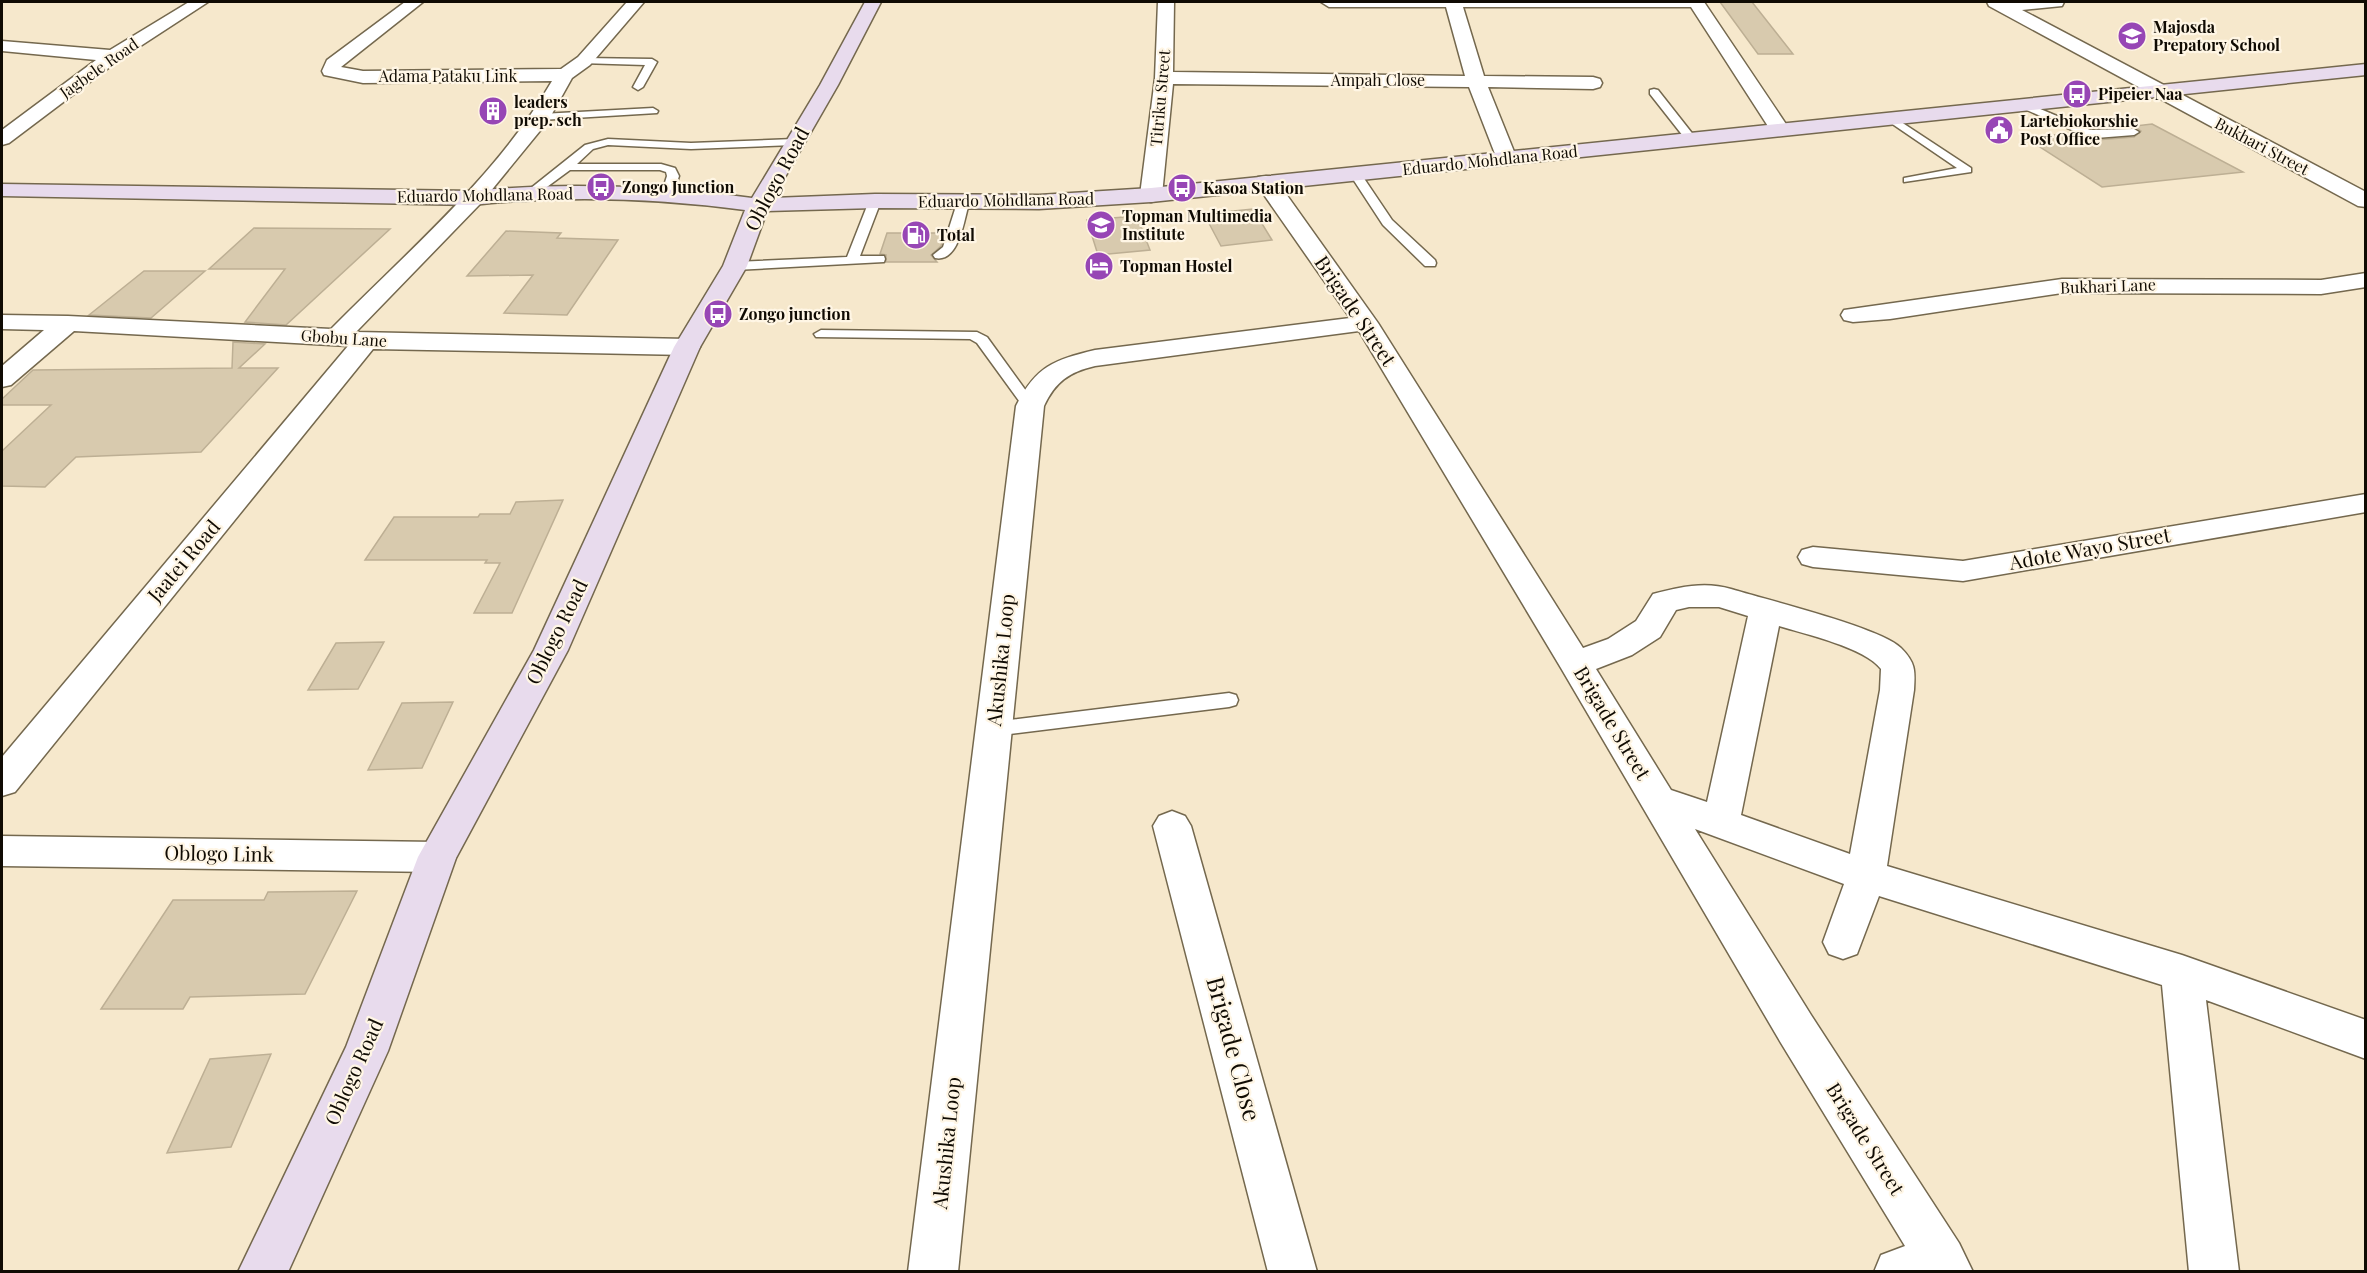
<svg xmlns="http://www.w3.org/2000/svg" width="2367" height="1273" font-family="'Playfair Display',serif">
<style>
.building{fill:#d8caae;stroke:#bdaf94;stroke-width:1.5}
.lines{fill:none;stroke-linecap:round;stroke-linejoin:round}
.lane-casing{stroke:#74684e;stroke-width:3}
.street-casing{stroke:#74684e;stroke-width:3}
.secondary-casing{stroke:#74684e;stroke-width:3}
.lane{fill:#fff;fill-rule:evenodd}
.street{fill:#fff;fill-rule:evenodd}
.secondary{fill:#e8dbed;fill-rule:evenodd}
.labels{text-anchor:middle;stroke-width:4.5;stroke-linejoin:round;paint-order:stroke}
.far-poi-label{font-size:16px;font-weight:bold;fill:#100b03;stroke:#fff6e5;text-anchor:start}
.far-street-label{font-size:16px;fill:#100b03;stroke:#fff6e5}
.street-label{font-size:20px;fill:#100b03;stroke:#fff6e5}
.near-street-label{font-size:24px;fill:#100b03;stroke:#fff6e5}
</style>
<rect width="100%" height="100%" fill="#f6e8cc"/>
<path class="building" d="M1720,2H1752L1793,54H1758Z
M2152,124L2243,172L2102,187L2026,138L2073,133L2096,140L2134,137L2141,131L2135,127H2127Z
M1253,209L1272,240L1221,246L1204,214Z
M1137,216L1150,250L1098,255L1087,220Z
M254,228L390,229L286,325L245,322L285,269H209Z
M506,231L561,233L557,238L618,240L567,315L504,313L533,275L467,276Z
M887,233H945L941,246L931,255L937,262H886V255L880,254Z
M144,271H205L151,318L89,315Z
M233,342L265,344L239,368H278L201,452L76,457L45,487L2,486V451L51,405H2V399L33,370L232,368Z
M563,500L512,613H474L500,563H485L487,560H365L394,517H478L480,514H510L516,502Z
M384,642L358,689L308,690L336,643Z
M453,702L422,768L368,770L402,703Z
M357,891L305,994L190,997L183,1009H101L173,900H264L268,892Z
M271,1054L231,1147L167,1153L210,1059Z"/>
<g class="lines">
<g class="lane-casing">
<path id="lane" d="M584,58L652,59L657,62L643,87L638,90L633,87L645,65L580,63L579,61Z
M1654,89L1658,90L1695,137V141H1687L1650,94V90Z
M2024,102L2090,130L2134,129L2139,132L2134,135L2096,138L2083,135L2020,107V103Z
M653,108L658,111L657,113L541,120L536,117L541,114Z
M1892,116L1971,168V172L1904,182V178L1957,168L1888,121V117Z
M608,139L691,143L794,139L800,142L794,145L691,149L608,145L593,149L577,164H661L675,168L679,176L673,195L667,199L661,195L667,176L666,172L660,170H570L536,195L532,196L526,192L585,145Z
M1355,170L1359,171L1392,220L1435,260L1436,263L1435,266H1425L1383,225L1349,173Z
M875,197L881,201L860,256H884L885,259L884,262L735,270L729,266L735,262L847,257L869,201Z
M963,199L969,203C964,220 959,263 935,258L933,255L943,247L957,203Z
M821,330L977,332L987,337L1037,406L1035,409H1025L977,343L970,339L816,337L814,334Z
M1229,693L1236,695L1238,700L1236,705L1229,707L993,736L986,734L983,729L986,724L993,722Z"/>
</g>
<g class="street-casing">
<path id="street" d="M189,2H208L119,60L9,143L2,145V130L96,60L2,51V41L110,50Z
M405,2H423L341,67L363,71L561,69L578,57L627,2H644L590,65L572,78L548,121L481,203L356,332L687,339L696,342L700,347L696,352L687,355L373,349L15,792L2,796V757L348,346L74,331L11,385L2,387V366L44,330L2,329V315L68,316L331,329C408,251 497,176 552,81L363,83L324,75L322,71L327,60Z
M1158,2H1174L1173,72L1465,76L1446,7H1329L1321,2H1704L1790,130L1787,134H1773L1691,7H1463L1484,76L1593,77L1600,79L1602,83L1600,87L1593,89L1488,87L1517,159L1514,163L1507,165L1500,163L1497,159L1469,87L1173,84L1162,195L1159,200L1151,202L1143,200L1140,195L1155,78Z
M1987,2H2064L2062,6L2022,10L2366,192V207L2358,206L1989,6Z
M1266,176L1274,177L1378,323L1583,648L1608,639L1636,621L1653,594C1679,587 1705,581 1731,589C1764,599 1882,628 1901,648C1916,663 1915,671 1914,690L1887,866L2182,955L2366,1020V1059L2206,1000L2239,1272H2189L2162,985L1879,896L1857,954L1843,959L1829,954L1823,942L1844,884L1695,829L1811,1015L1959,1243L1973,1272H1874L1881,1255L1905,1246L1781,1043L1561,668L1359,331L1095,366C1069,372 1055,382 1044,406L958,1272H908L1016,406C1036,366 1054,360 1095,350L1350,318L1255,182L1258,177ZM1689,607H1719L1748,616L1707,802L1671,790L1596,669L1632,655L1660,637L1676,610ZM1779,626C1805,634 1866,648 1881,669L1880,690L1850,854L1741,815Z
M2366,273V287L2321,294L2062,293L1890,319L1853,322L1844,320L1841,315L1844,310L2062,279L2321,280Z
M2366,494V512L1963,581L1813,567L1802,564L1798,557L1802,550L1813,547L1963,561Z
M1172,811L1185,816L1191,826L1317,1272H1268L1153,826L1159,816Z
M2,836L437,842L451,846L456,857L451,868L437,872L2,866Z"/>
</g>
<g class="secondary-casing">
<path id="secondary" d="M865,2H881L838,85L773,198L875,194L1039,195L1151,188L2366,64V75L1151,202L1039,209L875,208L767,211L747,266L700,347L568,650L456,858L388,1051L288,1272H238L346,1047L418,857L534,650L674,347L723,266L745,210C655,198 563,195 473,205L2,196V184L473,191C565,182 659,186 752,198L820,85Z"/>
</g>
<use href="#lane" class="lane"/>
<use href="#street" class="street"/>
<use href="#secondary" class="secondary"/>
</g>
<defs>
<g id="school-disc" transform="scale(1.5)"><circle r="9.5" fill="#9746b5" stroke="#fff6e5"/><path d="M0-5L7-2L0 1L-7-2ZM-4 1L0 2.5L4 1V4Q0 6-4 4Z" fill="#fff"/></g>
<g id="bus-disc" transform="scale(1.5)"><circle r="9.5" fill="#9746b5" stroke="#fff6e5"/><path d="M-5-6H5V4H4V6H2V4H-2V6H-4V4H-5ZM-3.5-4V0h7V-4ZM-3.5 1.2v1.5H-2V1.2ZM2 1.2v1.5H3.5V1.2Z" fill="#fff"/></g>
<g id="building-disc" transform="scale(1.5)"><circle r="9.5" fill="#9746b5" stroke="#fff6e5"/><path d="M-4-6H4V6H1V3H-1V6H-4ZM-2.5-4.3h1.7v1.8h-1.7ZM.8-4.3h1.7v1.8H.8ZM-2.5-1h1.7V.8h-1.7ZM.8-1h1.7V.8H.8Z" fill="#fff"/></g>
<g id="civic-disc" transform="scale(1.5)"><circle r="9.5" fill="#9746b5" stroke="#fff6e5"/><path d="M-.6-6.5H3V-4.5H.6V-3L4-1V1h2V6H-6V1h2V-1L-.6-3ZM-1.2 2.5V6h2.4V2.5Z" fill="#fff"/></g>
<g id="fuel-disc" transform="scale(1.5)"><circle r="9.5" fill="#9746b5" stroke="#fff6e5"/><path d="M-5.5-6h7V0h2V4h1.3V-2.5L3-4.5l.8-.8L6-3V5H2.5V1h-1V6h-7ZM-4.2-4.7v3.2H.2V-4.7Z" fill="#fff"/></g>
<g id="hotel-disc" transform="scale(1.5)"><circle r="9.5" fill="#9746b5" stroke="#fff6e5"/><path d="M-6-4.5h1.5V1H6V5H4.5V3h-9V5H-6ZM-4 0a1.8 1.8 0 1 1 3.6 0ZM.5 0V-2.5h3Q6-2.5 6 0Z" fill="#fff"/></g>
</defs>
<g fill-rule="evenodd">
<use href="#school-disc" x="2132" y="36"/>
<use href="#bus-disc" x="2077" y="94"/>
<use href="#building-disc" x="493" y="111"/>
<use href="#civic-disc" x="1999" y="130"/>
<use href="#bus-disc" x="601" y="187"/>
<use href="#bus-disc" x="1182" y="188"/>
<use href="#school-disc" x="1101" y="225"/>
<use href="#fuel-disc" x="916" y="235"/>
<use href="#hotel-disc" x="1099" y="266"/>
<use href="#bus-disc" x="718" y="314"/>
</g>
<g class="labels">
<g class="far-poi-label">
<text x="2153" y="33">Majosda<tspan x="2153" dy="18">Prepatory School</tspan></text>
<text x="2098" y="100">Pipeier Naa</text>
<text x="514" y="108">leaders<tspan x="514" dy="18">prep. sch</tspan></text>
<text x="2020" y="127">Lartebiokorshie<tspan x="2020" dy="18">Post Office</tspan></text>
<text x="622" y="193">Zongo Junction</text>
<text x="1203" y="194">Kasoa Station</text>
<text x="1122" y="222">Topman Multimedia<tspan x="1122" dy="18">Institute</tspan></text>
<text x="937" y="241">Total</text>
<text x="1120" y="272">Topman Hostel</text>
<text x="739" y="320">Zongo junction</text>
</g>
<g class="far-street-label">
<text transform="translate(99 68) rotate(-35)" y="6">Jagbele Road</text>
<text x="448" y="82">Adama Pataku Link</text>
<text x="1378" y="86">Ampah Close</text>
<text transform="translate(1160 98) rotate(-85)" y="6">Titriku Street</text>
<text transform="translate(2262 146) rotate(28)" y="6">Bukhari Street</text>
<text transform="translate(1490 160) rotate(-6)" y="6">Eduardo Mohdlana Road</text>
<text transform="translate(485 195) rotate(-1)" y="6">Eduardo Mohdlana Road</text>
<text transform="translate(1006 200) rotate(-1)" y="6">Eduardo Mohdlana Road</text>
<text transform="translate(2108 286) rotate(-2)" y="6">Bukhari Lane</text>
<text transform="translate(344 338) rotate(4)" y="6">Gbobu Lane</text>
</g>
<g class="street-label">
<text transform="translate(777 179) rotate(-62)" y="7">Oblogo Road</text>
<text transform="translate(1355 311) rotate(56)" y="7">Brigade Street</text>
<text transform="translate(2090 549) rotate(-10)" y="7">Adote Wayo Street</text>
<text transform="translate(184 561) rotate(-50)" y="7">Jaatei Road</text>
<text transform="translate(557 632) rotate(-64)" y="7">Oblogo Road</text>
<text transform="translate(1001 660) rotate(-84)" y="7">Akushika Loop</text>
<text transform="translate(1612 723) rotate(59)" y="7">Brigade Street</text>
<text transform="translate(219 854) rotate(1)" y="7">Oblogo Link</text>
<text transform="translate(354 1072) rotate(-66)" y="7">Oblogo Road</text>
<text transform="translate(1865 1139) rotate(58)" y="7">Brigade Street</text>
<text transform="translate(947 1143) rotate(-84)" y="7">Akushika Loop</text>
</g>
<g class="near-street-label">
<text transform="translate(1233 1049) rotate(75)" y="8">Brigade Close</text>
</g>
</g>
<rect width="2367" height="1273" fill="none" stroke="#100b03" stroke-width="6"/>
</svg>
